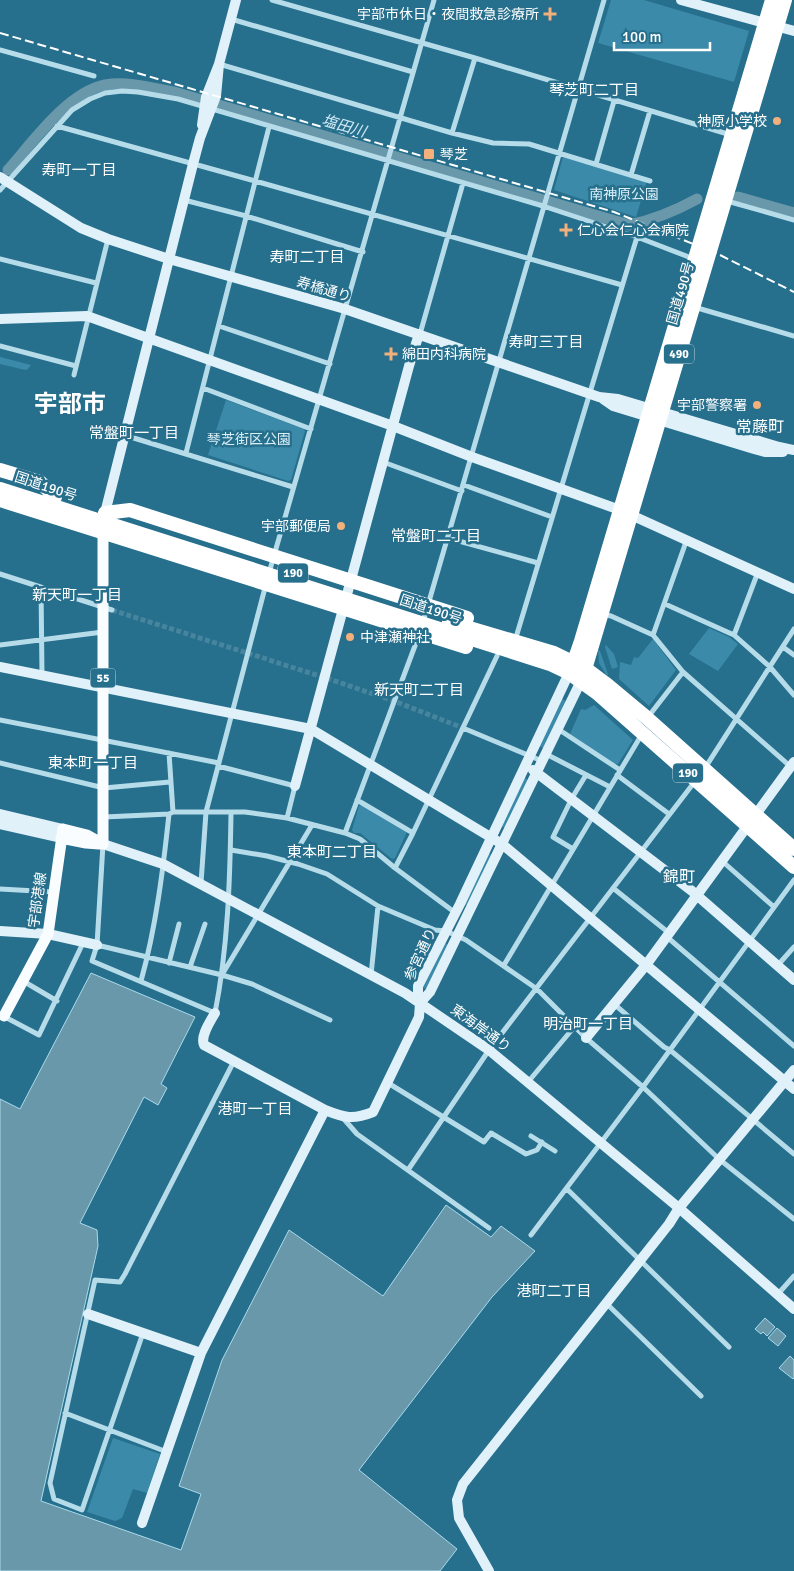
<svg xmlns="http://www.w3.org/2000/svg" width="794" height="1571" font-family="Signika,'Noto Sans JP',sans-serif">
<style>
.green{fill:#3b8aa9}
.water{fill:#6a98ab;stroke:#aadaeb}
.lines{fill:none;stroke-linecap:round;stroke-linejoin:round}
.river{stroke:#6a98ab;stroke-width:11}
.street-tunnel{stroke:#47859e;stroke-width:5;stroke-dasharray:5 2.5;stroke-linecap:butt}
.street{stroke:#b6dcea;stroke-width:5}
.secondary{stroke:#e0f1f9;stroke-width:10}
.primary{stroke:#fafdff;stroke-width:11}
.highway{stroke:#fff;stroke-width:14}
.rail{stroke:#fff;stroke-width:2;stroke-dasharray:9 4;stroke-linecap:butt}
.poi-dot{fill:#f3b07b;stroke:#266f8d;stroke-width:2}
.labels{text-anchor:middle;stroke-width:5;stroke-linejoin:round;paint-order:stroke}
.shield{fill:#266f8d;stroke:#bed4dd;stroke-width:1}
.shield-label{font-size:12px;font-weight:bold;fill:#fff}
.poi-label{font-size:14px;fill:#fff;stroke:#266f8d;text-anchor:end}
.park-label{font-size:14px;fill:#daf0f8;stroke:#266f8d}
.street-label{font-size:14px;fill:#fff;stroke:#266f8d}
.neighbourhood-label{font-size:15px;fill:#fff;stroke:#266f8d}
.water-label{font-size:15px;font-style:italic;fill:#d1ebf4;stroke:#266f8d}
.quarter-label{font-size:16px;fill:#fff;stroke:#266f8d}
.town-label{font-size:24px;font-weight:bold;fill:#fff;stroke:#266f8d}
</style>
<rect width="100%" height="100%" fill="#266f8d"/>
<path class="green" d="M611,0H644L749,31L734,82L598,43Z
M563,157L647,181L636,217L554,190Z
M0,357L31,365L28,369L25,370L0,364Z
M226,400L304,429L305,431L291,480L288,481L208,455Z
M709,628L729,637L738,644L718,671L689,654Z
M653,639L676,670L649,706L619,679L620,662L631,665L634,657L638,658Z
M606,645L614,654L618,667L612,669L605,647Z
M598,650L600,651L608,674L607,676L599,663Z
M562,699L568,702L545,749L539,746Z
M594,705L633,740L618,764H614L570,734L581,709L585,710Z
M524,777L529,781L506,829L501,826Z
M363,805L407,832L395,858L392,859L360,833H354L352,830L359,806Z
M488,853L493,855L468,906L462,904Z
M445,943L448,945L426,989L422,987Z
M113,1438L160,1454L147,1493L133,1489L122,1518L115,1521L87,1512Z"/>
<path class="water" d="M91,973L195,1017L161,1084L167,1088L158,1105L144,1097L80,1223L97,1230L98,1246L41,1501L181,1550L201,1494L179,1486L222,1360L289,1230L383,1296L446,1205L491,1237L501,1226L535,1251L492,1297L359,1470L457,1549L440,1571H0V1099L20,1109Z
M765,1318L775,1327L767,1336L763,1332L761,1334L755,1329Z
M777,1328L786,1336L778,1346L768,1338Z
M790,1356L794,1360V1378L793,1379L779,1368Z"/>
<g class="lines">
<path class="river" d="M8,170C33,142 67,93 105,85C127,81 152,88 174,92L629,225C654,220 675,211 697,199
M738,197L794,213"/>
<path class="street-tunnel" d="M112,610L329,679L394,701L463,728"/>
<path class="street" d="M272,0L475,58L731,135
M231,19L413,72
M0,50L94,76
M219,64L452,133L493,143L529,144L650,181
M57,126L255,181L622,285
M452,133L475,58
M596,164L614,101
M631,175L650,111
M0,190L72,110L90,99L105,93L122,91L138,92L178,99L543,206L637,237L694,259
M184,200L246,216L363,252
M727,201L794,220
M0,259L96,283
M694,307L794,336
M219,326L330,364
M420,334L463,183
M0,346L76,366
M74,375L108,239
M203,388L311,429
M124,435L293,487
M186,453L269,127
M383,462L462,491
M464,485L552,517
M448,538L538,563
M269,573L434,0
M0,574L112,610
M41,587L42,675
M665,604L734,635L770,667L794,695
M602,614L611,616L653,635L683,672L791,767
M423,622L604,0
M517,634L637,237
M653,635L687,539
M734,635L758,572
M0,645L103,632
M783,647L794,655
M648,717L683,672
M0,720L219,763
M463,728L542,761
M558,729L620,770
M169,753L173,812
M546,754L610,787
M0,763L104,788L170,782
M218,766L295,786L287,818
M705,768L794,629
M617,775L669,814
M357,800L413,833
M104,817L169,814L173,812H245L287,818L345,833L360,839L395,868L457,914
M345,833L419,635
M103,844L97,945L92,961L215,1013C228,947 230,880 231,813
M573,849L553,837L572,798L586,775
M231,850L267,856L298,864L327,874L378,906L435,930L446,931L466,940L537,989L586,1038L643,1087L719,1159L794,1219
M722,861L774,907
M395,868L413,833L497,656
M201,883L206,812L266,584
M613,888L669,933
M0,889L54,892
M667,937L794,1046
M97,945L222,975L252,984L330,1020
M169,963L179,924
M504,965L642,734
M778,965L794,947
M190,967L205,924
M223,973L312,825
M371,975L378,906
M23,981L57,1001
M141,981C156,927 163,870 169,814
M614,1004L664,1047L670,1050L794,1154
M5,1017L39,1035L83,943
M528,1082L575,1026
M388,1083L484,1142L491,1133L526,1154L537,1150L542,1142
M343,1118L357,1134L489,1228
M531,1136L555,1151
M408,1170L489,1050L696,780
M567,1189L729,1347
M531,1235L643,1087L794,880
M778,1294L794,1276
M606,1303L701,1396
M143,1333L82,1510L54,1499L50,1483L95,1280L120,1282L125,1274L234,1061
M65,1413L167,1452"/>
<path class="secondary" d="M681,0L794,31
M202,125L206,97L219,64L236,0
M0,177L81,228L108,239L169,259L345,309L599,397L618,399L779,447L794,450
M0,319L87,316L393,426L472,457L620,510L794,589
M600,397L613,406L754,449L765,452H783
M105,513L193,164L200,138L216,96L219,64
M0,667L311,729L502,844L794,1089
M533,770L692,891L794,980
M295,786L409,366L419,334
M0,814L63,829
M0,824L61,838
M103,844L163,864L405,993L489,1050L679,1208L794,1309
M0,931L48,934L97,945
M420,1003L430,992L581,681
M215,1013C210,1022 200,1036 204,1045L325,1110C345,1118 353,1120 373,1112L419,1017L420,1003L418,993V986L460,904L569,673
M586,1038L646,965L794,762
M88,1314L201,1353
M142,1523L201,1353L325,1110
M489,1571L459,1518L457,1500L463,1484L669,1224L679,1208L794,1070"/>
<path class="primary" d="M103,526V844
M61,838L86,843L99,844
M4,1016L48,934L63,829L87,835L103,844"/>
<path class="highway" d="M0,470L40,482L55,497
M0,489L550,664L569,673L597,693L794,867
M0,500L466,647
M105,513L130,510L467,618
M449,622L554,653L585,668L605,683L647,718L794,849
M571,670L581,641L772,0
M583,676L785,0"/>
<path class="rail" d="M0,33L614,212L718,254L794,292"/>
</g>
<g class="poi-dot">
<path d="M547.5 6.5h5v5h5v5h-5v5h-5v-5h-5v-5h5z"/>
<circle cx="777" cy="121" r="5"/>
<rect x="423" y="148" width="12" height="12" rx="2.5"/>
<path d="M563.5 222.5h5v5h5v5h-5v5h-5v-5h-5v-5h5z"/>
<path d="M388.5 346.5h5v5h5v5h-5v5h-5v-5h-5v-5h5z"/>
<circle cx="757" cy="405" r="5"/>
<circle cx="341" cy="526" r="5"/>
<circle cx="350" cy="637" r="5"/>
</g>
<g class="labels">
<g class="shield">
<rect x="664" y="344.5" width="30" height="19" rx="4"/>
<rect x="278" y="563.5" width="30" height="19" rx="4"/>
<rect x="90.5" y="668.5" width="25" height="19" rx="4"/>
<rect x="673" y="763.5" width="30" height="19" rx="4"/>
</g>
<g class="shield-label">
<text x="679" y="358">490</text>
<text x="293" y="577">190</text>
<text x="103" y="682">55</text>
<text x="688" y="777">190</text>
</g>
<g class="poi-label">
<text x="539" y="19">宇部市休日・夜間救急診療所</text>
<text x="767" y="126">神原小学校</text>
<text x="440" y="159" text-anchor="start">琴芝</text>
<text x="577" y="235" text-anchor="start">仁心会仁心会病院</text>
<text x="402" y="359" text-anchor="start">綿田内科病院</text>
<text x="747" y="410">宇部警察署</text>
<text x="331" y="531">宇部郵便局</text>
<text x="360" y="642" text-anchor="start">中津瀬神社</text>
</g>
<g class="park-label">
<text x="624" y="199">南神原公園</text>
<text x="249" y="444">琴芝街区公園</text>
</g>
<g class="street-label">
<text transform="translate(324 289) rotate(16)" y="5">寿橋通り</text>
<text transform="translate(680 293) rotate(-74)" y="5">国道490号</text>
<text transform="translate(46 486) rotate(18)" y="5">国道190号</text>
<text transform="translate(431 609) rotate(18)" y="5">国道190号</text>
<text transform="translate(37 900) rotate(-82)" y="5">宇部港線</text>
<text transform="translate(420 954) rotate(-65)" y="5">参宮通り</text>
<text transform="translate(481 1028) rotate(36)" y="5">東海岸通り</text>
</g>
<g class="neighbourhood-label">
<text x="594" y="95">琴芝町二丁目</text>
<text x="79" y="175">寿町一丁目</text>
<text x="307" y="262">寿町二丁目</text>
<text x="546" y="347">寿町三丁目</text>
<text x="134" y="438">常盤町一丁目</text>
<text x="436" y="541">常盤町二丁目</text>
<text x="77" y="600">新天町一丁目</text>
<text x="419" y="695">新天町二丁目</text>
<text x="93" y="768">東本町一丁目</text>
<text x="332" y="857">東本町二丁目</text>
<text x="588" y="1029">明治町一丁目</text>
<text x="255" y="1114">港町一丁目</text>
<text x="554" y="1296">港町二丁目</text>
</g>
<g class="water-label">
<text transform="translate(344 126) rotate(16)" y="5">塩田川</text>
</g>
<g class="quarter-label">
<text x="760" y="432">常藤町</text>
<text x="679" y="882">錦町</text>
</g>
<g class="town-label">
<text x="70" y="412">宇部市</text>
</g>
</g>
<path d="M614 42v8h96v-8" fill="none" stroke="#ffffff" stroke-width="2.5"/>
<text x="622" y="42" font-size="15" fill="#ffffff" stroke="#266f8d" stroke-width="4" paint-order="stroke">100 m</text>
</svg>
